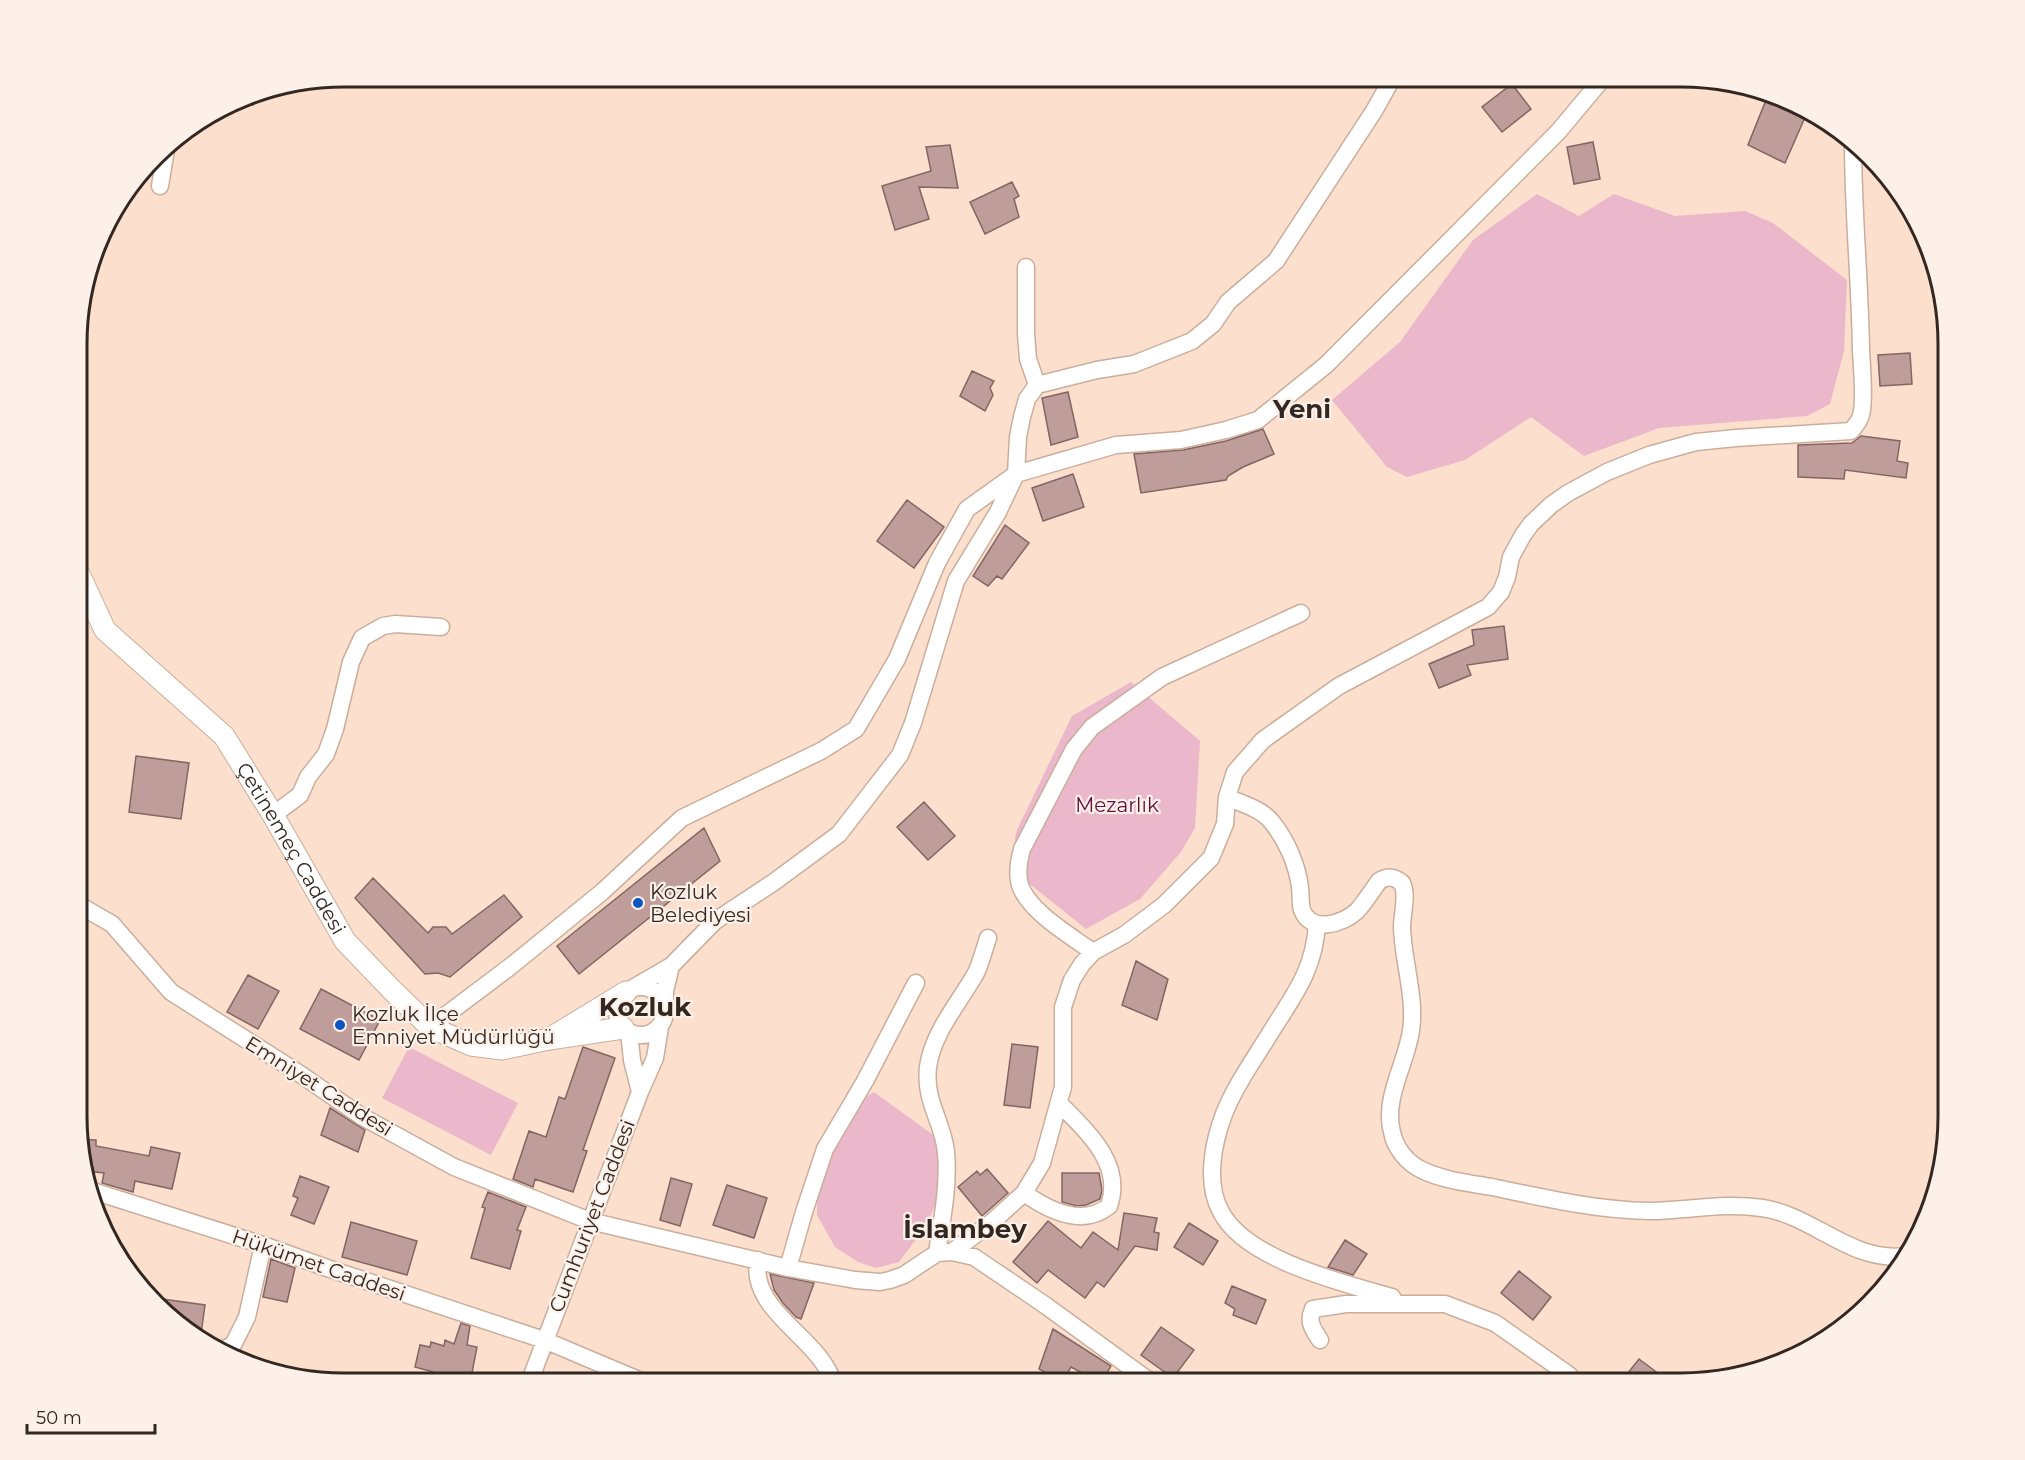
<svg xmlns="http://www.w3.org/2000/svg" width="2025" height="1460" font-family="Montserrat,sans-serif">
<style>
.green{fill:#ebb7cb}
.building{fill:#bf9d9a;stroke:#846562;stroke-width:1.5}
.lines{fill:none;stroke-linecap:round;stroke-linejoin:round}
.minor-casing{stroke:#caae9c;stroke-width:19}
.major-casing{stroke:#caae9c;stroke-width:23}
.minor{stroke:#fff;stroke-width:16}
.major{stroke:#fff;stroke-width:21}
.poi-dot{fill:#0b56c0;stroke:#fcf0e9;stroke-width:2}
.labels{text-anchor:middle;stroke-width:4.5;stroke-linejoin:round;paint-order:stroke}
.park-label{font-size:20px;fill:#60103c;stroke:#fcf0e9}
.street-label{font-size:20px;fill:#332821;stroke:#fcf0e9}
.poi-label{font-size:20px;fill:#332821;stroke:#fcf0e9;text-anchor:start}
.district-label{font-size:26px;font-weight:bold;fill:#332821;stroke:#fcf0e9}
.rim{fill:none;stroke:#332821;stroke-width:3}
</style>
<rect width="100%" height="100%" fill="#fcdfcc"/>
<path class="green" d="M1537,194L1579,216L1614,194L1675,216L1745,211L1773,223L1847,280L1844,351L1830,404L1807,416L1659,428L1584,456L1531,417L1465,460L1407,477L1387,467L1332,400L1400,342L1473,240Z
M1131,682L1200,741L1195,828L1181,852L1140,899L1086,929L1016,873L1013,854L1016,832L1072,716Z
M409,1047L518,1103L491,1155L382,1098Z
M874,1092L936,1137L941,1191L926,1226L899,1262L876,1268L858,1262L835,1247L817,1215V1194L824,1161L857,1102Z"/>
<path class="building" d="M1512,84L1531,109L1502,132L1482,107Z
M1768,95L1806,115L1785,163L1748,145Z
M1593,142L1600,179L1574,184L1567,147Z
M950,145L958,188L919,187L929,219L895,230L882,186L931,171L926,147Z
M1012,182L1019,196L1014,199L1019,217L985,234L970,202Z
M1910,353L1912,384L1880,386L1878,355Z
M972,371L994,381L990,388L993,395L985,411L960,396Z
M1068,392L1078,437L1051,445L1042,398Z
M1263,429L1274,454L1243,467L1228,476L1226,480L1141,493L1134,454L1183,450L1226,441Z
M1861,436L1900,441L1897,461L1908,463L1906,478L1845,470L1844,479L1798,477V445L1852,443Z
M1073,474L1084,507L1043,521L1032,488Z
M907,500L944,527L914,568L877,541Z
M1005,525L1029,543L1002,579L997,576L988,586L973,576Z
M1504,626L1508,659L1467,665L1471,675L1439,688L1429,664L1474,645L1472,630Z
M136,756L189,763L181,819L129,812Z
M924,802L955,836L928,860L897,827Z
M704,828L720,861L579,974L557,946Z
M373,878L428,933L433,927H446L452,934L504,895L522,917L450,977L438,973L425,974L355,898Z
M1136,961L1168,979L1157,1020L1122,1005Z
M248,975L279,991L258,1029L227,1012Z
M321,989L380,1020L359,1060L300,1029Z
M1012,1044L1038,1047L1030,1108L1004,1105Z
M583,1047L615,1058L583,1150L587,1151L573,1192L535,1179L533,1187L513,1179L529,1131L546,1137L559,1097L565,1099Z
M330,1108L365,1130L358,1152L321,1135Z
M79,1139L96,1140V1146L149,1156L151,1147L180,1153L172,1189L135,1181L133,1192L102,1183L104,1173L86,1171L79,1150Z
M987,1169L1008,1193L982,1216L958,1187L977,1171L980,1175Z
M1062,1173H1099L1102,1190L1100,1199L1086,1205L1077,1206L1062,1202Z
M300,1176L329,1187L314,1224L291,1215L298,1198L293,1196Z
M671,1178L692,1184L680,1226L660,1220Z
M727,1185L767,1198L754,1238L713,1225Z
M488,1192L526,1207L517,1230L521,1231L510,1269L471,1258L485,1208L482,1207Z
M1124,1213L1157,1218L1154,1232L1159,1233L1157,1250L1135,1246L1104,1287L1097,1282L1085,1298L1048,1270L1037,1283L1013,1262L1048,1221L1081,1248L1093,1232L1118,1250Z
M351,1222L417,1241L407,1275L342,1257Z
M1189,1223L1218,1241L1203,1265L1174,1247Z
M1345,1240L1367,1254L1353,1275L1328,1267Z
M271,1259L295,1268L287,1302L263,1297Z
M1519,1271L1551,1297L1533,1320L1501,1293Z
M770,1274L814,1283L801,1319L796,1317L783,1303L774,1290Z
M1232,1286L1266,1300L1256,1324L1233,1315L1235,1309L1225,1303Z
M155,1298L205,1305L201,1334L190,1333L181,1328Z
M461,1323L470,1326L467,1345L477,1347L470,1383H438L437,1373L415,1367L420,1345L430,1347L431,1342L444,1346L445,1340L454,1344Z
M1161,1327L1194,1350L1173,1378L1141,1355Z
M1053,1329L1111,1366L1101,1383L1071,1367L1062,1382L1039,1369Z
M1639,1359L1671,1383H1620Z"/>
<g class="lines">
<g class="minor-casing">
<path id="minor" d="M160,186L167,144
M1026,267V334L1028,359L1037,385
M1227,797C1242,804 1260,808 1271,821C1286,839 1297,864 1300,887C1301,895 1300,903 1302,910C1311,934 1343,924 1357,911C1365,902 1372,891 1379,881C1387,876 1394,876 1402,883C1408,895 1402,914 1402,927C1403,962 1416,997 1411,1031C1406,1064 1383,1099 1392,1132C1395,1148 1407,1163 1422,1170C1442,1180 1469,1183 1492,1187C1544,1198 1596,1210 1649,1211C1686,1211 1724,1202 1762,1208C1813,1215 1851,1263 1905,1256
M273,815L300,795L308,777L326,754L335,729L351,662L362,638L383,626L395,624L441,627
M79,905L112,924L171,992L300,1074L361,1116L454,1167L590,1221L788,1268L855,1280L880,1282L890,1280L904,1275L937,1253L952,1252L974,1257L1045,1305L1152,1383
M1317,924C1314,972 1293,996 1269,1035C1253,1061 1235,1086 1224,1114C1213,1143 1205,1183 1221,1212C1246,1260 1343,1283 1392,1297L1396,1304
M1093,952C1071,936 1024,909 1019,881C1017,870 1019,860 1022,849L1074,749L1092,727L1162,677L1301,613
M671,966L715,921L774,882L839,834L900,755L913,723L956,581L998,512L1016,474L1018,437L1022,417L1027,399L1037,385L1097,370L1134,364L1192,341L1213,324L1228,302L1276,261L1374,111L1393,77
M617 1011a24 24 0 1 1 48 0a24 24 0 1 1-48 0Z
M633,988L671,966L665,991V1004
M430,1027L511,966L602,892L682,818L821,751L856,729L897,659L937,563L967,509L1016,474L1116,445L1181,440L1226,430L1258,420L1326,365L1558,132L1604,77
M629,1032L632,1060L640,1092L655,1058L660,1027
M93,1191L263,1245L330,1269L544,1340L646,1383
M1024,1193C1048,1210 1082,1228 1109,1206C1124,1163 1086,1131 1059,1103
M952,1252L992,1222L1024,1193L1042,1163L1063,1087V1007L1072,980L1082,964L1093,952L1124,935L1164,905L1211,858L1225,824L1227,797L1235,772L1263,740L1339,686L1488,607L1501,592L1507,577L1511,557L1523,535L1531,524L1551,505L1568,493L1607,472L1649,455L1696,442L1736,438L1851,431C1855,426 1860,421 1861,415C1865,402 1862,366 1861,351C1860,281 1853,212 1853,143
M937,1253C942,1220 949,1185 946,1152C943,1121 924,1102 928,1067C933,1032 959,1003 976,973C981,962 984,950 988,938
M758,1260C749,1312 821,1338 833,1383
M788,1268L804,1212L825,1149L865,1081L916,983
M1320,1340C1313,1329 1307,1322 1313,1309L1346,1304H1445L1495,1323L1569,1375L1574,1383
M222,1350L233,1345L247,1317L263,1245
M529,1383L640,1092"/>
</g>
<g class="major-casing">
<g id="major">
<path id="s1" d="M79,574L105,630L224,736L273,815L345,941L391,989L430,1027L471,1045L502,1049L549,1039"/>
<path d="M623,1028L549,1039L626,992"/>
</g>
</g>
<use href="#minor" class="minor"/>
<use href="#major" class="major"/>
</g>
<g class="poi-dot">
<circle cx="638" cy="903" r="6"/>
<circle cx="340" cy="1025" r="6"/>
</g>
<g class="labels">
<g class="park-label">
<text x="1117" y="812">Mezarlık</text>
</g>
<g class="street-label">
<text dy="7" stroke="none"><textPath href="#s1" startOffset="352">Çetinemeç Caddesi</textPath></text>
<text transform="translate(319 1086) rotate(32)" y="7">Emniyet Caddesi</text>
<text transform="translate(592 1216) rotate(-69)" y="7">Cumhuriyet Caddesi</text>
<text transform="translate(319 1265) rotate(19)" y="7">Hükümet Caddesi</text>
</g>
<g class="poi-label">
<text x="650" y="899">Kozluk<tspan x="650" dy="23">Belediyesi</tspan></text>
<text x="352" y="1021">Kozluk İlçe<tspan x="352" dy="23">Emniyet Müdürlüğü</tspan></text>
</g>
<g class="district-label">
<text x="1302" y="418">Yeni</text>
<text x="645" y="1016">Kozluk</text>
<text x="965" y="1238">İslambey</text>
</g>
</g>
<path d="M0 0H2025V1460H0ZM344 87H1681A257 257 0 0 1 1938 344V1116A257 257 0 0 1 1681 1373H344A257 257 0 0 1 87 1116V344A257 257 0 0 1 344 87Z" fill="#fcf0e9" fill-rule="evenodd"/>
<path class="rim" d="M344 87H1681A257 257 0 0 1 1938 344V1116A257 257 0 0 1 1681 1373H344A257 257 0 0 1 87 1116V344A257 257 0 0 1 344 87Z"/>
<path d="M27 1424v9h128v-9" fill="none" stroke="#332821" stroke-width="3"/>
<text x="36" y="1424" font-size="18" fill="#332821" stroke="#fcf0e9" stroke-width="4.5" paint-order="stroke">50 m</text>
</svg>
